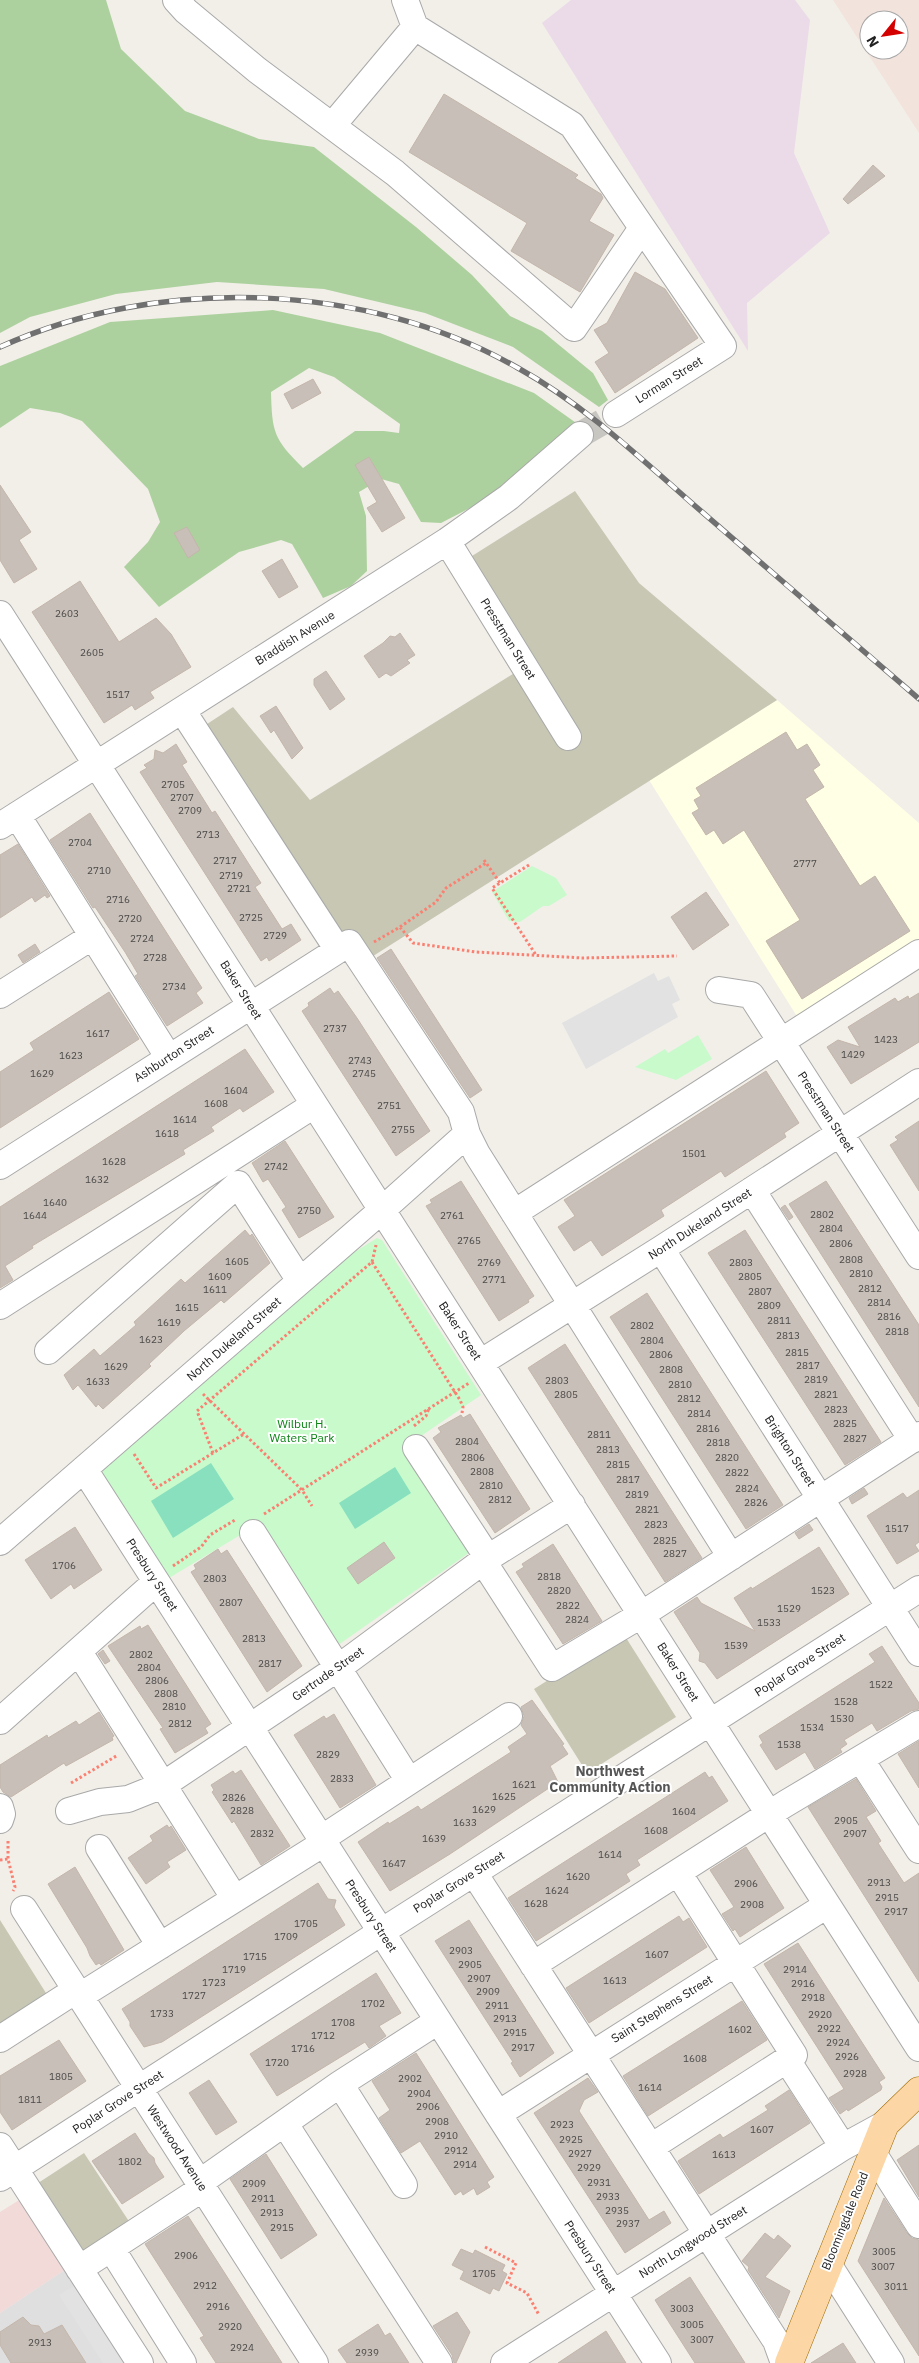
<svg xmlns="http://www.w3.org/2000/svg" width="919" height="2363" font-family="'IBM Plex Sans',sans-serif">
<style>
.residential{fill:#e0dfdf}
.commercial{fill:#f2dad9}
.industrial{fill:#ebdbe8}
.education{fill:#ffffe5}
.military{fill:#f3e3dd;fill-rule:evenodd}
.construction{fill:#c7c7b4}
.forest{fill:#add19e;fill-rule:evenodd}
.park{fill:#c8facc}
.pitch{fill:#88e0be}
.parking{fill:#e2e2e2}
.building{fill:#c7bfb8;stroke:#c4b6ab}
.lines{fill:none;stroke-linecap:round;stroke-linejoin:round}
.minor-tunnel{stroke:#c8c6c1;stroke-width:26;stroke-dasharray:26 13;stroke-linecap:butt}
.minor-casing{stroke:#a9a9a9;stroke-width:28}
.major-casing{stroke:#a06b00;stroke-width:29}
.path{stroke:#fa8072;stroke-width:3;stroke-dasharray:2.5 2.5;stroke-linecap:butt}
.minor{stroke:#fff;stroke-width:26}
.major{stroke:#fcd6a4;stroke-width:28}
.rail-casing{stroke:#707070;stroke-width:5.5}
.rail{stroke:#fff;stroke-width:4;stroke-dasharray:11;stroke-linecap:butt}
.labels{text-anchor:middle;stroke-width:4;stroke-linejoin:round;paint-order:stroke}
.number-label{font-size:10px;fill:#4b4948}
.street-label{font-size:12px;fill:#222;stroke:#fff}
.park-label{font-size:12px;fill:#0c8416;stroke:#fff}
.neighbourhood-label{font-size:14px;font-weight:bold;fill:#555;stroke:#fff}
</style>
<rect width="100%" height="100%" fill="#f2efe9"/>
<path class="residential" d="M69,2267L131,2363H0V2313Z"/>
<path class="commercial" d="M24,2197L69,2267L0,2313V2212Z"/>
<path class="industrial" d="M571,0H795L810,20L794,153L830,233L747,303L748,351L542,23Z"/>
<path class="education" d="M777,700L919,823V941L798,1018L649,780Z"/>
<path class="military" d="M833,0H919V133ZM869,20H899V50H869Z"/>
<path class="construction" d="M575,491L639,583L777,700L370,958L352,929L338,938L201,728L233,707L310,800L516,672L453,568Z
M623,1633L676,1717L587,1773L534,1689Z
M0,1920L51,2001L0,2033Z
M84,2153L132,2226L80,2260L32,2187Z"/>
<path class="forest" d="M0,0H106L121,49L185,111L259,139L314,147L416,227L472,275L510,316L542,331L593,373L608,400L599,407L513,347L425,313L324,289L217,282L116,294L30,317L0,333Z
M273,310L380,333L534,393L579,425L499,493L441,523L421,522L399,484L381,479L359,492L366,516L367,571L351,586L323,598L292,544L281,540L239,552L159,607L124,567L148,542L160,522L148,489L82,421L60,413L30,408L0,428V366L110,322ZM309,368L334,377L400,424L399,433L384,431H355L303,468C274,439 272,433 271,392Z"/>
<path class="park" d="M532,866L556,878L567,895L549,906H543L520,922L509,921L492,892Z
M698,1035L712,1059L676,1080L635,1067L665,1049L668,1053Z
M377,1238L382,1240L481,1395L405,1447L473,1550L334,1648L257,1525L169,1578L104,1478L102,1470L337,1263Z"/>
<path class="pitch" d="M211,1463L234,1499L173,1538L151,1501Z
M395,1467L411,1493L355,1529L339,1503Z"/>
<path class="parking" d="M654,973L658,981L669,976L680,1000L672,1004L678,1017L586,1069L562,1023Z
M79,2283L131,2363H103L59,2295Z"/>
<path class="building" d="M444,94L578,175L575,178L601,194L603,198L589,221L614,235L580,292L511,251L527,223L409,152Z
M873,165L885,176L848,204L843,199Z
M635,272L665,289L698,338L615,393L595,362L609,353L594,330L607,323Z
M313,379L321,393L292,409L284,394Z
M369,457L405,518L382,532L367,508L377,502L355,465Z
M0,485L31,532L19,540L37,569L14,583L0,560Z
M187,527L200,550L188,558L174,533Z
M282,559L298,587L279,598L262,571Z
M80,581L119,642L156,618L171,634L191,667L150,692L154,698L135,710L132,705L104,723L32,612Z
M400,633L415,655L407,660L410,663L391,676L386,673L379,678L364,656L383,643L390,636L395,637Z
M326,671L345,699L330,710L314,685V679Z
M276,706L303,748L292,759L274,730L271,733L260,716Z
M786,732L797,750L807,744L820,765L813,770L824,787L805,799L860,886L875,876L910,931L802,999L766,941L800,920L744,830L723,844L714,830L706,835L692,813L699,809L694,800L701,796L696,788Z
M176,744L187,762L182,765L212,813L215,811L261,883L255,887L282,929L291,924L301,940L269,961L267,957L261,961L140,772L147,768L144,765L154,759L155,750L163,753Z
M90,813L202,988L196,993L203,1003L167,1026L135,976L138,974L125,952L95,907L93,908L50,840Z
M18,844L50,896L47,898L45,895L35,902L32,897L0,918V855Z
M706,892L729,925L693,950L671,917Z
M35,944L40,952L23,963L18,955Z
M391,949L482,1090L470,1098L377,958Z
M330,988L334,994L338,991L357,1018L430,1131L396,1156L302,1011L309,1006L308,1003Z
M109,992L139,1039L0,1128V1072L34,1050L30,1043Z
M919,993V1042L851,1084L827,1047L838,1040L860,1047L848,1027L895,998L898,1002L908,996L909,999Z
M245,1049L274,1092L243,1112L240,1108L211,1127L214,1131L183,1150L185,1154L32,1246L33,1248L5,1266L13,1280L0,1288V1207Z
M766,1071L799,1123L784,1133L786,1137L725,1177L721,1171L661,1210L664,1216L602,1256L591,1240L574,1251L558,1227L575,1216L564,1200Z
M919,1121V1191L890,1145L898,1140L895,1137Z
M285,1141L334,1217L299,1238L282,1210L286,1207L268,1179L263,1182L252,1163Z
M461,1181L534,1296L528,1300L529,1302L499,1321L426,1206L432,1203L430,1200Z
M826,1181L919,1325V1407L789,1204Z
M785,1205L793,1217L789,1220L781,1208Z
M245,1230L250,1236L252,1234L270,1263L224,1303L221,1300L184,1331L149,1364L151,1366L103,1409L98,1404L96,1407L78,1385L73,1390L64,1375L94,1349L100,1356L136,1325L134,1322L181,1279L185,1283Z
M745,1230L881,1442L845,1465L708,1253Z
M647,1293L783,1505L746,1529L610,1317Z
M565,1344L702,1558L665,1582L528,1368Z
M470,1414L530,1509L495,1533L433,1438L441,1432L438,1428L461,1415L463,1418Z
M864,1488L868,1494L852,1504L849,1498Z
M919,1490V1542L915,1545L919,1551L897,1564L867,1516L903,1493L907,1498Z
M809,1524L813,1530L799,1539L795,1533Z
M75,1527L102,1570L74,1589L71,1584L51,1599L25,1560Z
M384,1542L395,1558L358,1584L347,1568Z
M553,1544L602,1621L563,1644L516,1572L524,1567L522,1564Z
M819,1547L849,1594L717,1679L705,1663L699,1661L700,1653L674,1612L697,1597L701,1603L755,1631L734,1598L751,1587L752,1589Z
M218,1549L221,1554L227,1550L302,1666L267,1692L191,1572L196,1569L194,1565Z
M148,1625L211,1724L205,1728L208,1733L175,1753L160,1729L163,1728L108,1646L140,1626L141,1629Z
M882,1646L919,1703V1709L911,1711L877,1731L872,1723L844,1740L847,1744L840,1749L842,1752L815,1769L805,1752L776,1770L760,1745L763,1743L759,1736L875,1662L869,1654Z
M103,1650L110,1661L105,1664L98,1654Z
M532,1700L564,1744L562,1745L568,1754L550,1766L558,1782L450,1854L390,1891L358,1842L388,1822L389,1824L418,1806L421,1810L511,1752L508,1747L527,1734L521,1725L524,1716L521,1707Z
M99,1712L114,1736L112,1737L113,1740L66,1766L64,1763L11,1797L3,1792L0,1787V1765L47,1735L48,1738L76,1721L79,1725Z
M334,1714L376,1785L340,1808L294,1735L324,1716L326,1719Z
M919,1741V1788L898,1754Z
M241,1770L290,1846L261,1865L234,1821L232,1823L212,1792L214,1790L211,1785L233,1771L235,1774Z
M705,1772L709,1778L712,1776L728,1801L637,1860L640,1865L626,1874L630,1881L536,1941L508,1898Z
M856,1779L876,1811L866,1817L881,1841L878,1843L904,1883L919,1873V1982L808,1807Z
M167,1825L169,1828L171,1826L186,1850L167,1862L170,1867L146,1884L128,1858L153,1841L150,1836Z
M746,1847L784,1908L740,1937L735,1929L733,1931L722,1914L734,1907L710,1870Z
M75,1867L124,1950L101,1965L99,1963L96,1965L90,1956L87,1948L48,1884Z
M318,1883L328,1899L336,1900L334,1907L345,1925L162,2042L144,2047L130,2026V2022L122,2009Z
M679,1916L683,1922L689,1918L707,1947L589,2023L566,1988Z
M469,1920L554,2053L520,2077L511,2063L513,2062L435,1941Z
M798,1943L885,2078L879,2082L882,2087L881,2090L848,2111L847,2109L840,2114L829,2098L844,2089L764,1964Z
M376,1973L401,2013L379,2026L386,2036L369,2048L365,2042L277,2096L250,2054Z
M742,2001L767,2040L648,2116L623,2076Z
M59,2040L86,2081L12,2130L0,2112V2076Z
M416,2053L494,2177L487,2182L490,2187L477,2195L474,2188L463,2195L461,2191L455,2195L420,2141L401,2153L379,2118L390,2110L372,2081Z
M588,2078L598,2092L584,2100L579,2111L649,2220L664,2211L671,2223L625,2253L534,2113Z
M209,2080L237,2122L216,2135L189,2093Z
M789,2090L810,2123L699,2194L678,2161L720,2134L723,2138L736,2130L768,2110L765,2106Z
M135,2133L148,2153L154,2158L155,2163L164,2177L122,2204L92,2161Z
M919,2145V2197L897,2160Z
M266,2154L317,2235L281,2259L230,2179Z
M884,2198L907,2233L912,2238L919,2240V2356L858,2261Z
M188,2216L242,2300L282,2363H216L200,2338L204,2336L145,2244Z
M765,2233L774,2240L778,2235L791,2246L765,2277L790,2291L779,2318L748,2270L749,2267L742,2261Z
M461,2249L473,2254L475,2250L505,2265L502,2271L507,2274L499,2291L493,2288L490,2294L460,2279L464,2271L452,2265Z
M690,2277L719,2322L745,2363H695L670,2324L655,2300Z
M457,2312L470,2332L456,2363H454L452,2355L433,2326Z
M23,2317L31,2325L39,2326L44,2334L62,2325L86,2363H11L0,2345V2332Z
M378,2324L385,2336L390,2333L409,2363H347L338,2350Z
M606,2331L626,2363H558Z
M843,2343L856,2363H811Z"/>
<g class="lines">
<path class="minor-tunnel" d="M580,435L616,414"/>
<g class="minor-casing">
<path id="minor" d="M176,0L186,11L257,70L395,173L574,328L642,228
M405,0L415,27L572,125L723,346L616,414
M332,126L415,27
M447,541L568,737
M0,614L919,2048
M182,710L338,950
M17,815L169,1058
M0,826L447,541L509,497L580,435
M719,990L751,995L919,1256
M0,995L93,936
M0,1166L349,943L461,1112L467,1134L477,1154L731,1557
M752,1190L912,1440
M514,1213L919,953
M661,1249L919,1653
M0,1306L314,1105
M48,1351L238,1184L300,1281
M480,1363L661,1249L919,1082
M416,1448L488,1558
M84,1469L658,2363
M253,1533L409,1781
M0,1542L382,1210L467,1134
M483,1561L552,1668L641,1615L919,1435
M79,1652L235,1899
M0,1721L156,1582
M861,1760L919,1850
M0,1807L2,1814L0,1820
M69,1811L100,1802L128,1799L163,1785L338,1668L483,1561L572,1505
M321,1839L509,1716
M99,1848L160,1946
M474,1873L776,2341L784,2363
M24,1909L315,2363
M533,1965L785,1804L919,1724
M80,1996L324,1843
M0,2039L76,1990
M787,2060L843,2147
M340,2084L404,2185
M498,2114L827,1905
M285,2124L439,2363
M0,2146L140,2363
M651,2147L794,2055L679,1874
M873,2153L919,2225
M0,2178L381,1932L919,1589
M199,2183L340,2084L438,2021
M111,2248L183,2363
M828,2264L891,2363
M79,2269L203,2188
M504,2363L843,2147L885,2124"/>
</g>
<g class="major-casing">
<path id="major" d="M789,2363L885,2124L919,2091"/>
</g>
<path class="path" d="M484,860L500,883
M529,865L492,888L536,955
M400,927L413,943L476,952L583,958L677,956
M374,942L400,927L436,902L446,888L486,863
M372,1262L460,1400L463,1407L462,1413
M203,1394L302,1490L312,1506
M414,1426L426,1416L429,1408
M213,1453L197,1411L372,1262L376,1245
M134,1454L156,1488L244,1434
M264,1514L469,1383
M173,1566L201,1547L210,1535L235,1520
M71,1783L118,1755
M8,1841V1859L15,1887L13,1891
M0,1860L8,1859
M485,2247L516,2263L507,2283L527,2293L539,2315"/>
<use href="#minor" class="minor"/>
<use href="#major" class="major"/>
<g class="rail-casing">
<path id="rail" d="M0,347C158,275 366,281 518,368C583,404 638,456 694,505C769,570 844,634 919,699"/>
</g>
<use href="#rail" class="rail"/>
</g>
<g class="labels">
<g class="number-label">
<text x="67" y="617">2603</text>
<text x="92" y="656">2605</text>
<text x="118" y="698">1517</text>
<text x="173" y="788">2705</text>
<text x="182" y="801">2707</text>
<text x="190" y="814">2709</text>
<text x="208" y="838">2713</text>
<text x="80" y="846">2704</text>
<text x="225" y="864">2717</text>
<text x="805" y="867">2777</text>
<text x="99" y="874">2710</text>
<text x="231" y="879">2719</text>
<text x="239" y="892">2721</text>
<text x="118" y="903">2716</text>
<text x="251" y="921">2725</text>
<text x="130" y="922">2720</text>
<text x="275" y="939">2729</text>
<text x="142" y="942">2724</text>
<text x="155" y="961">2728</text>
<text x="174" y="990">2734</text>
<text x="335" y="1032">2737</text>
<text x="98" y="1037">1617</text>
<text x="886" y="1043">1423</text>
<text x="853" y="1058">1429</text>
<text x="71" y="1059">1623</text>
<text x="360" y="1064">2743</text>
<text x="42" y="1077">1629</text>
<text x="364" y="1077">2745</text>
<text x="236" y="1094">1604</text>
<text x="216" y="1107">1608</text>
<text x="389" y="1109">2751</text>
<text x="185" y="1123">1614</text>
<text x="403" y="1133">2755</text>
<text x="167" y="1137">1618</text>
<text x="694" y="1157">1501</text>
<text x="114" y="1165">1628</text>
<text x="276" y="1170">2742</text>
<text x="97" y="1183">1632</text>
<text x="55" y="1206">1640</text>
<text x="309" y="1214">2750</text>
<text x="822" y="1218">2802</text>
<text x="35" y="1219">1644</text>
<text x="452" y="1219">2761</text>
<text x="831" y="1232">2804</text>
<text x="469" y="1244">2765</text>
<text x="841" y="1247">2806</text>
<text x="851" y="1263">2808</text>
<text x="237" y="1265">1605</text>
<text x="489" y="1266">2769</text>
<text x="741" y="1266">2803</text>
<text x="861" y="1277">2810</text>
<text x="220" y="1280">1609</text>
<text x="750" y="1280">2805</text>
<text x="494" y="1283">2771</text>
<text x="870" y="1292">2812</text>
<text x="215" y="1293">1611</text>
<text x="760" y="1295">2807</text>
<text x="879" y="1306">2814</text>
<text x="769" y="1309">2809</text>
<text x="187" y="1311">1615</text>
<text x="889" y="1320">2816</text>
<text x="779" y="1324">2811</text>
<text x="169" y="1326">1619</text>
<text x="642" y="1329">2802</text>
<text x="897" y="1335">2818</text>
<text x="788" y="1339">2813</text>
<text x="151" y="1343">1623</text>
<text x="652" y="1344">2804</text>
<text x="797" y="1356">2815</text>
<text x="661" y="1358">2806</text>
<text x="808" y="1369">2817</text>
<text x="116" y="1370">1629</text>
<text x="671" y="1373">2808</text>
<text x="816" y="1383">2819</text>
<text x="557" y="1384">2803</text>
<text x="98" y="1385">1633</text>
<text x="680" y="1388">2810</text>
<text x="566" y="1398">2805</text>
<text x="826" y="1398">2821</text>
<text x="689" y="1402">2812</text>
<text x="836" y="1413">2823</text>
<text x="699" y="1417">2814</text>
<text x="845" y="1427">2825</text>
<text x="708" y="1432">2816</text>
<text x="599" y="1438">2811</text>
<text x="855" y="1442">2827</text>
<text x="467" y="1445">2804</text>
<text x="718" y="1446">2818</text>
<text x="608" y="1453">2813</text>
<text x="473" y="1461">2806</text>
<text x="727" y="1461">2820</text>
<text x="618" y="1468">2815</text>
<text x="482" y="1475">2808</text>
<text x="737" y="1476">2822</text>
<text x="628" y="1483">2817</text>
<text x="491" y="1489">2810</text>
<text x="747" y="1492">2824</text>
<text x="637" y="1498">2819</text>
<text x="500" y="1503">2812</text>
<text x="756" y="1506">2826</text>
<text x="647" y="1513">2821</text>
<text x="656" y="1528">2823</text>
<text x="897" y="1532">1517</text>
<text x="665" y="1544">2825</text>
<text x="675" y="1557">2827</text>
<text x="64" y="1569">1706</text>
<text x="549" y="1580">2818</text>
<text x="215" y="1582">2803</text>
<text x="559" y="1594">2820</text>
<text x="823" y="1594">1523</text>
<text x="231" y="1606">2807</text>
<text x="568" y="1609">2822</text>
<text x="789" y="1612">1529</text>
<text x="577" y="1623">2824</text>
<text x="769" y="1626">1533</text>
<text x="254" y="1642">2813</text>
<text x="736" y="1649">1539</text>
<text x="141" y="1658">2802</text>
<text x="270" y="1667">2817</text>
<text x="149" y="1671">2804</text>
<text x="157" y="1684">2806</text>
<text x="881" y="1688">1522</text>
<text x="166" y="1697">2808</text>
<text x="846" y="1705">1528</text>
<text x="174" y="1710">2810</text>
<text x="842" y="1722">1530</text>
<text x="180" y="1727">2812</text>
<text x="812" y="1731">1534</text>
<text x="789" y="1748">1538</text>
<text x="328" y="1758">2829</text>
<text x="342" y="1782">2833</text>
<text x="524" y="1788">1621</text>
<text x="504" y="1800">1625</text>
<text x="234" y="1801">2826</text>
<text x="484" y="1813">1629</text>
<text x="242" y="1814">2828</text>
<text x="684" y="1815">1604</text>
<text x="846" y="1824">2905</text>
<text x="465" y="1826">1633</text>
<text x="656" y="1834">1608</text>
<text x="262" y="1837">2832</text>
<text x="855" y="1837">2907</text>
<text x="434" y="1842">1639</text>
<text x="610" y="1858">1614</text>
<text x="394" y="1867">1647</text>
<text x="578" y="1880">1620</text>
<text x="879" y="1886">2913</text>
<text x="746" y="1887">2906</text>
<text x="557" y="1894">1624</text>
<text x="887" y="1901">2915</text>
<text x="536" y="1907">1628</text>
<text x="752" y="1908">2908</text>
<text x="896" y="1915">2917</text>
<text x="306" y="1927">1705</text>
<text x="286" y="1940">1709</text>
<text x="461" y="1954">2903</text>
<text x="657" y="1958">1607</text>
<text x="255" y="1960">1715</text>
<text x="470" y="1968">2905</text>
<text x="234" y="1973">1719</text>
<text x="795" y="1973">2914</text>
<text x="479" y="1982">2907</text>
<text x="615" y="1984">1613</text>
<text x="214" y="1986">1723</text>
<text x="803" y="1987">2916</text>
<text x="488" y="1995">2909</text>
<text x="194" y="1999">1727</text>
<text x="813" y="2001">2918</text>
<text x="373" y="2007">1702</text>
<text x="497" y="2009">2911</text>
<text x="162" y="2017">1733</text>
<text x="820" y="2018">2920</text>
<text x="505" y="2022">2913</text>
<text x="343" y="2026">1708</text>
<text x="829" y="2032">2922</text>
<text x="740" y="2033">1602</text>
<text x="515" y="2036">2915</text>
<text x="323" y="2039">1712</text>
<text x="838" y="2046">2924</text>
<text x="523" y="2051">2917</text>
<text x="303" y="2052">1716</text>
<text x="847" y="2060">2926</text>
<text x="695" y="2062">1608</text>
<text x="277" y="2066">1720</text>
<text x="855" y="2077">2928</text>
<text x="61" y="2080">1805</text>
<text x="410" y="2082">2902</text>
<text x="650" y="2091">1614</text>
<text x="419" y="2097">2904</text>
<text x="30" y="2103">1811</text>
<text x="428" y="2110">2906</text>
<text x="437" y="2125">2908</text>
<text x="562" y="2128">2923</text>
<text x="762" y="2133">1607</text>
<text x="446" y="2139">2910</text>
<text x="571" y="2143">2925</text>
<text x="456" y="2154">2912</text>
<text x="580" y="2157">2927</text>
<text x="724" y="2158">1613</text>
<text x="130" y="2165">1802</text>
<text x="465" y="2168">2914</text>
<text x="589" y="2171">2929</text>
<text x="599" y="2186">2931</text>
<text x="254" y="2187">2909</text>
<text x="608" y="2200">2933</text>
<text x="263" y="2202">2911</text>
<text x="617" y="2214">2935</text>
<text x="272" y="2216">2913</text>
<text x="628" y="2227">2937</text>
<text x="282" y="2231">2915</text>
<text x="884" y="2255">3005</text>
<text x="186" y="2259">2906</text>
<text x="883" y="2270">3007</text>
<text x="484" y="2277">1705</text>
<text x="205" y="2289">2912</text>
<text x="896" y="2290">3011</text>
<text x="218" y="2310">2916</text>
<text x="682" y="2312">3003</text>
<text x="692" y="2328">3005</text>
<text x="230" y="2330">2920</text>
<text x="702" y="2343">3007</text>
<text x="40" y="2346">2913</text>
<text x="242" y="2351">2924</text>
<text x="367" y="2356">2939</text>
</g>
<g class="street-label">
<text transform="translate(669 380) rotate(-32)" y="4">Lorman Street</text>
<text transform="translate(295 638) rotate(-32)" y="4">Braddish Avenue</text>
<text transform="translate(508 639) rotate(58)" y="4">Presstman Street</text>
<text transform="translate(241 990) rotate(58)" y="4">Baker Street</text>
<text transform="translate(174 1054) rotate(-33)" y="4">Ashburton Street</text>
<text transform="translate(826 1112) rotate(57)" y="4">Presstman Street</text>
<text transform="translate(700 1224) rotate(-33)" y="4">North Dukeland Street</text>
<text transform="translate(460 1331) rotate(57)" y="4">Baker Street</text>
<text transform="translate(234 1339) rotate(-41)" y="4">North Dukeland Street</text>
<text transform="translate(790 1451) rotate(57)" y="4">Brighton Street</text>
<text transform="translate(152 1575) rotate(57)" y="4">Presbury Street</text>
<text transform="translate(800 1665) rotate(-33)" y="4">Poplar Grove Street</text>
<text transform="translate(678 1672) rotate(58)" y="4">Baker Street</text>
<text transform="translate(328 1674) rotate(-35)" y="4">Gertrude Street</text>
<text transform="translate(459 1882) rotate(-32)" y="4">Poplar Grove Street</text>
<text transform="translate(371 1916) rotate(57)" y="4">Presbury Street</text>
<text transform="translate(662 2009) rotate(-32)" y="4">Saint Stephens Street</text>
<text transform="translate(118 2102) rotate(-33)" y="4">Poplar Grove Street</text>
<text transform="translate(177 2148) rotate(57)" y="4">Westwood Avenue</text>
<text transform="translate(845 2221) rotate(-68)" y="4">Bloomingdale Road</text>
<text transform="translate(693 2242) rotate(-32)" y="4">North Longwood Street</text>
<text transform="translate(590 2257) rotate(57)" y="4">Presbury Street</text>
</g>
<g class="park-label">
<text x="302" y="1428">Wilbur H.<tspan x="302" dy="14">Waters Park</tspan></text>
</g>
<g class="neighbourhood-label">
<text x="610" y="1776">Northwest<tspan x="610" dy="16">Community Action</tspan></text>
</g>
</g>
<g transform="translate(884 35) rotate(240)"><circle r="24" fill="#ffffff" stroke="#a7a7a7"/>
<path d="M0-4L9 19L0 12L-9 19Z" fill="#d40000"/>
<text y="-8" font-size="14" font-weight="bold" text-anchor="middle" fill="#222222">N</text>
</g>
</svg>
